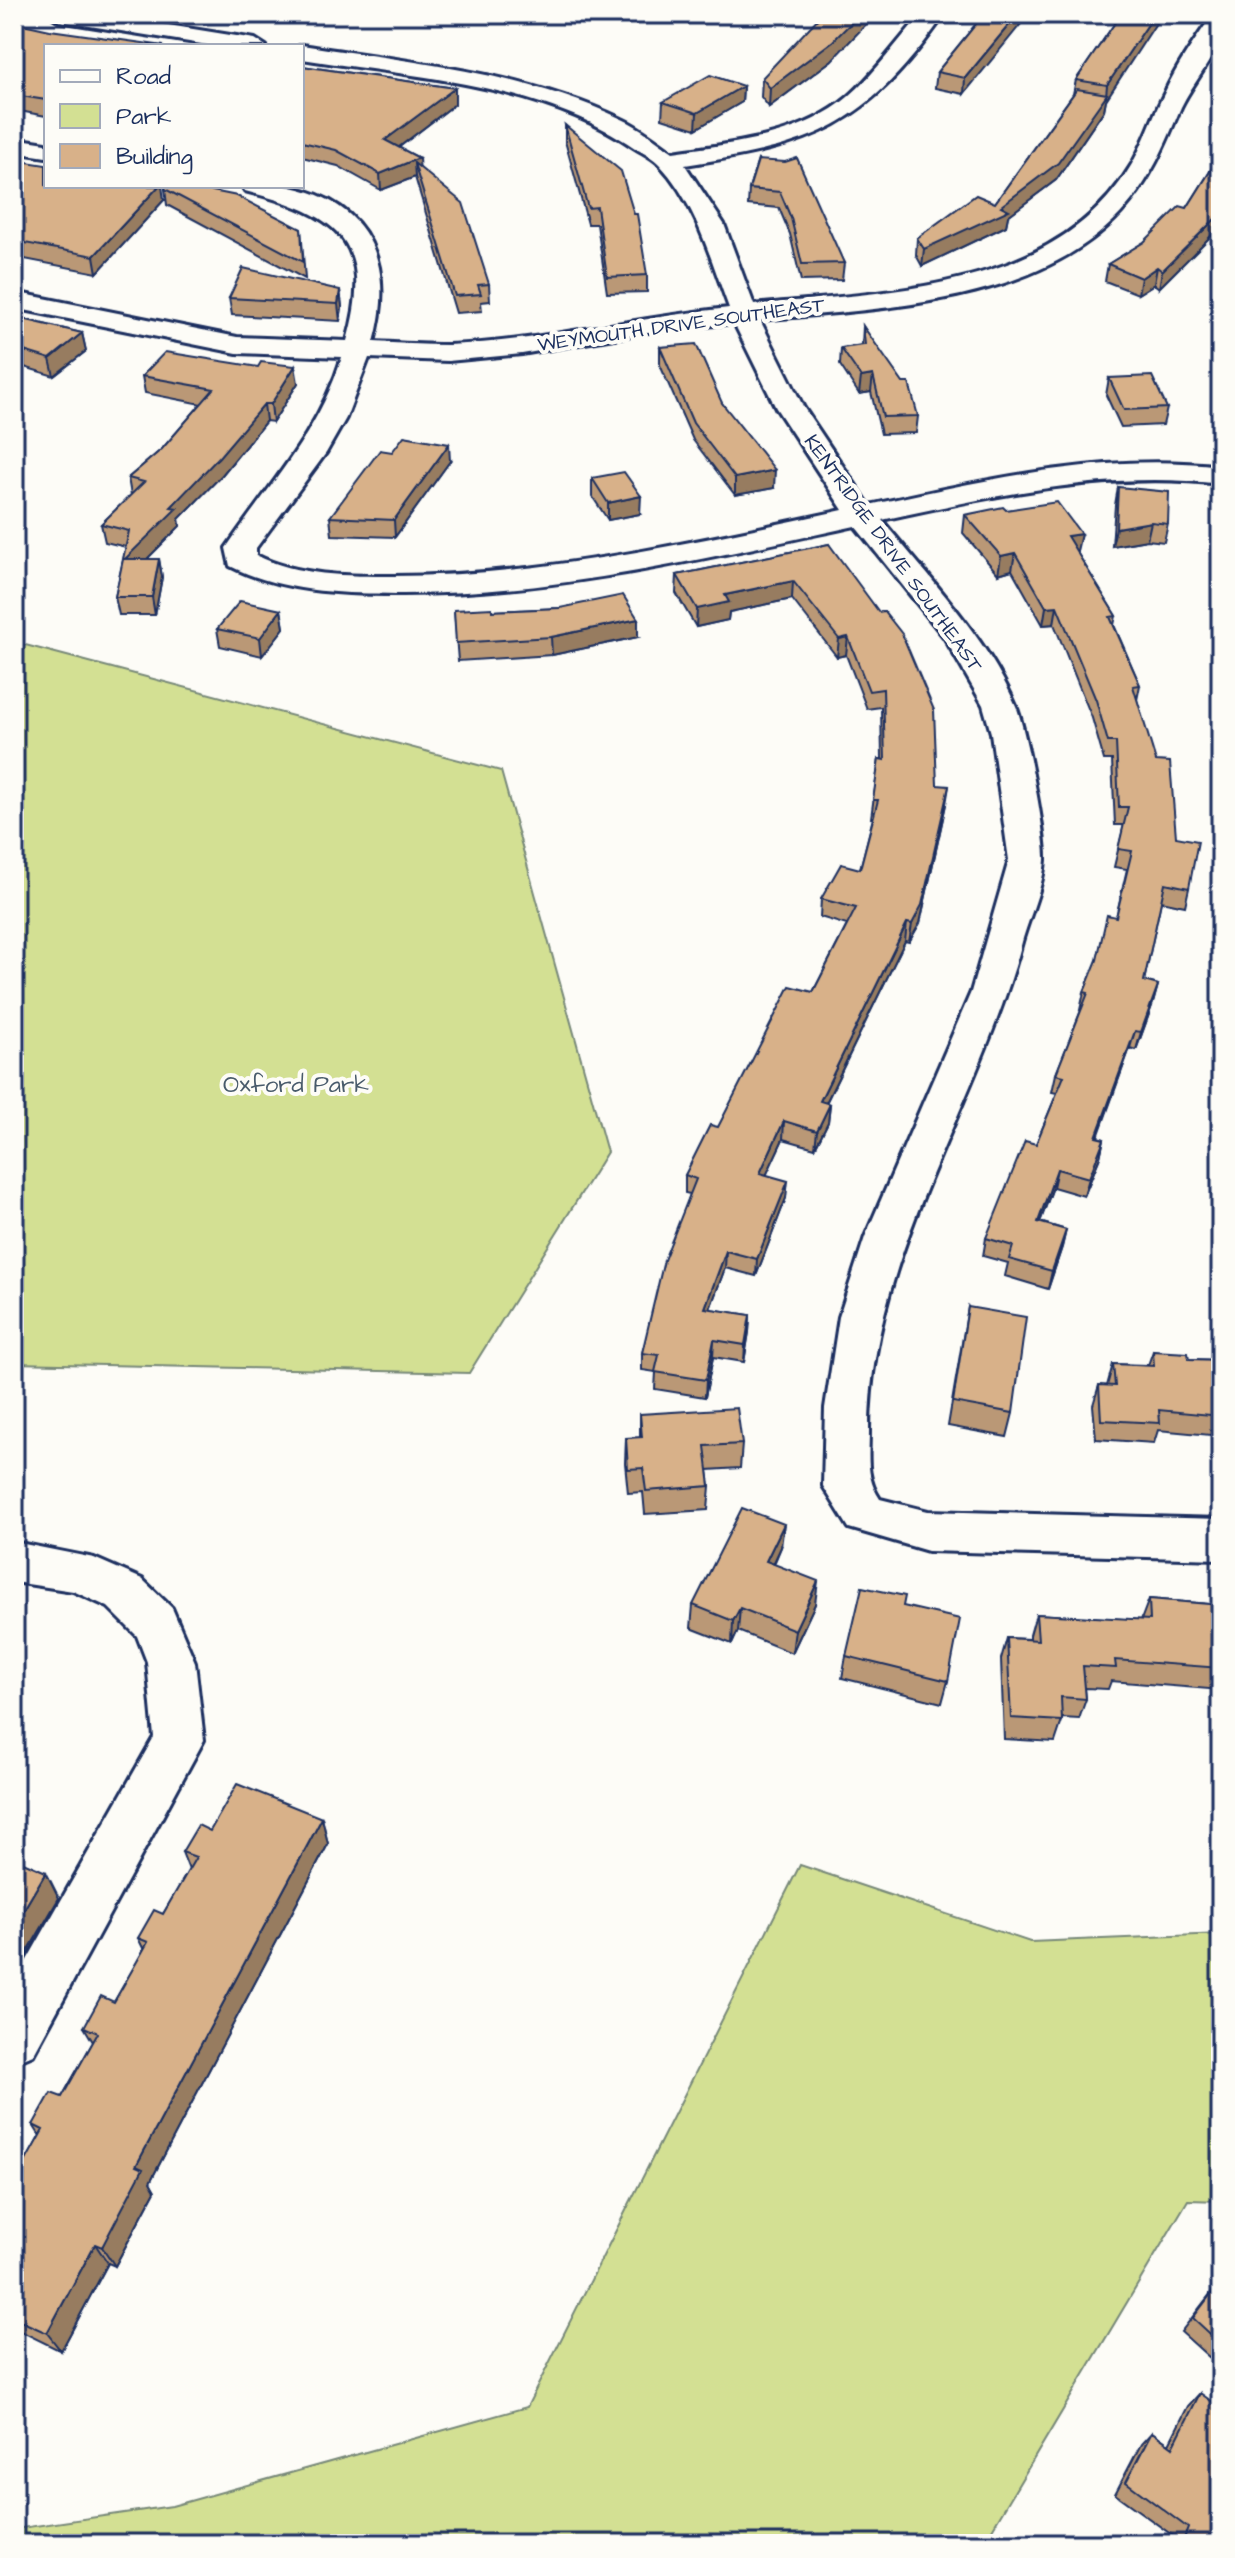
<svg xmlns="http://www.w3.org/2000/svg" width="1235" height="2558" font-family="'Architects Daughter',sans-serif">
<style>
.green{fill:#d3e093;stroke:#778878;stroke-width:2}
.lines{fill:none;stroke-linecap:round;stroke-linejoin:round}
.minor-casing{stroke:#1b2f5e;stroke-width:6}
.minor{fill:#fdfcf7;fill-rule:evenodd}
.wall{fill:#ba9876;stroke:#1b2f5e;stroke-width:2}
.shaded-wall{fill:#977c60;stroke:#1b2f5e;stroke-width:2}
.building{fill:#d8b189;stroke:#1b2f5e;stroke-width:2}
.labels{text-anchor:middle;stroke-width:8;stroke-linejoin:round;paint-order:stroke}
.far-street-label{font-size:20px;fill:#1b2f5e;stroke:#fdfcf7}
.park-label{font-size:24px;fill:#495b6b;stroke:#fdfcf7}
</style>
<rect width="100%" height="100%" fill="#fdfcf7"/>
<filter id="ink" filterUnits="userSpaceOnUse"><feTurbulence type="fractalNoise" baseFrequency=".0125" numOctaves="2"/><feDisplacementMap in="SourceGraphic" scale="16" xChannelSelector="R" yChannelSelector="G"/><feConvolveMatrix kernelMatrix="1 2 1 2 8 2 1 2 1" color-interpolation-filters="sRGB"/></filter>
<g filter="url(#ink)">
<path class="green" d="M14,642L501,771L607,1152L469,1373L14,1363Z
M800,1865L1030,1942L1221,1934V2201L1188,2200L983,2544H14V2529L172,2506L527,2407Z"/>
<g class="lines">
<g class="minor-casing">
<path id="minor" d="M48,14H100L255,39L266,46H214L59,21Z
M922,14H945C865,127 817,145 685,165L724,224L754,305C885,291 1056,293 1132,164C1145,141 1153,115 1165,92C1177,65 1196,39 1213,14H1221C1221,21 1223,32 1220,38C1212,62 1192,84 1181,107C1165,145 1150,182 1121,213C1034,306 878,308 760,320L804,408L869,505C984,480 1103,452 1221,466V484C1107,470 993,496 882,520C929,578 986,636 1016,706C1026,730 1046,836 1045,860C1043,887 1029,917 1022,942C978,1107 870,1254 869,1430C869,1456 865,1477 880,1499L928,1511L1221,1519V1559L928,1551L849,1528L823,1486L825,1408L839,1317L865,1237L971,992L1009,860L991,733L983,705L944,637L855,526C703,559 553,595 397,594C341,594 281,592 230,566L226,548C269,485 319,432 342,357L237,353L14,308V292L237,337L347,341C376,239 336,214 245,191L242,186C257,186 275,184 291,187C372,204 395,267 374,342C398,343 423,345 448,345C540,342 636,317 729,308C711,260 696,203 660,165C654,158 643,153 635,148C539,83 414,77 302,59V46H299L302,45C410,62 523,72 622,119C640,127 657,141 673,152C734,143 799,138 848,97C876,73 897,41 922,14ZM734,323L776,408L843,510C694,542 546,576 393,576C348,576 297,576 256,555V548L326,453L346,418L369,358L448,361L522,354L648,332Z
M14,138L46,143V157L14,152Z
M14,1542L94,1558L142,1579L172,1608L195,1662L204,1740L33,2055L14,2063V1983L154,1737L147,1662L137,1636L108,1607L73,1591L14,1582Z"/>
</g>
<use href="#minor" class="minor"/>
</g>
<path class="wall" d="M984,14L964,94L935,88L937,72Z
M1121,14L1104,110L1056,180L1008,216L1006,226L922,266L916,255L917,238L995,203L1073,94L1076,80Z
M14,22L46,46V116L14,110Z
M832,60L769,107L761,97L762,78Z
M302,66L455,88V104L398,148L419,158V167L489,284L490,301L481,302L482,311L456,313L415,177L381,190L338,166L302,157Z
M743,86L742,102L696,129L662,118L663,102Z
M565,125L647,275V292L607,293L597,224H588L565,141Z
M1221,144V226L1159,288L1154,284L1138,294L1105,281L1108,264L1144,242L1187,208L1217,160Z
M14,160L164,200L97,273L14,257Z
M758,160L844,263L842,280L801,281L790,234L779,208L748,205L749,189Z
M165,189L301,229L305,279L167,205Z
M340,290L342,307L340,321L232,315L229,298Z
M14,317L82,333L86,351L54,376L14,364Z
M863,326L918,416L916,433L881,434L871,392L859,394L840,365L841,348L862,345Z
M660,347L722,403L774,488L735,495L693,440L660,365Z
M142,376L298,383L273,422L266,421L222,475L179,519L180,526L147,559H159L162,577L155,615H119L115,597L126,547L105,542L101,524L131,495L128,478L162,449L201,404L145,393Z
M1109,378L1167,408L1163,425L1121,427L1106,395Z
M450,461L395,537L332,535L330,517Z
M592,478L640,514L608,520L592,496Z
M1118,487L1168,524L1164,542L1147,540L1112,546L1115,505Z
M1006,510L1081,534L1076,551L1116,616L1114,625L1140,685L1137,700L1189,888L1185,906L1161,901L1144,981L1158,985L1153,1003L1136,1050L1130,1048L1098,1137L1104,1139L1100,1157L1084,1196L1053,1187L1040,1222L1066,1230L1062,1247L1048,1289L1005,1276L1008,1263L983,1256L986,1238L1036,1144L1057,1093L1052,1092L1056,1074L1081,1010H1080L1084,992L1116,917L1127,869L1114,867L1124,825H1115L1112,760H1104L1092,718L1054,624L1043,625L1012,570L998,574L963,533L965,515Z
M829,544L946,804L920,923L909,942L905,941L826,1103L830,1104L828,1122L815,1148L783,1139L766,1175L786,1198L756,1276L725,1268L710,1309L750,1315L749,1332L744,1362L713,1357L705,1397L655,1389L656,1372L642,1370V1353L690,1194L685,1193V1175L813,992L847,925L820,917L821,899L860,869L873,818H871L879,759H882L881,707L867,709L846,655L837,657L792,599L729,612L728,620L696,627L676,593L677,575Z
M560,608L638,637L552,655L458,661L454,610L492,611Z
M281,610L284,628L262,656L220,646L217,629Z
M968,1307L1013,1413L1007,1437L948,1426Z
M1153,1351L1189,1359L1221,1360V1436L1158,1430L1154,1443L1096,1439L1093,1405L1099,1385L1107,1386L1113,1364L1148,1365Z
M640,1414L742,1444L740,1468L708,1470L710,1486L708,1510L645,1514L643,1492L628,1493L625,1463L626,1438H640Z
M781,1547L774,1564L815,1604L792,1653L738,1631L732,1644L691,1628L693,1605Z
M1149,1599L1221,1605V1690L1111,1681L1108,1689L1085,1688L1086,1699L1079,1719L1062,1718V1721L1055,1742L1004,1739L1001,1659L1007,1638L1030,1639V1635L1036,1614L1141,1620Z
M903,1606L948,1681L942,1703L842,1678L846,1656Z
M322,1818L328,1844L150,2182L155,2191L115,2266L108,2263L61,2351L14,2328V2182L40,2136L33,2125L62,2097L93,2042L84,2027L114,2002L144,1950L138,1938L163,1914L189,1870L182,1852L210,1831Z
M1221,2280V2368L1181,2332Z
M1200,2393L1221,2544H1174L1176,2538L1115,2494L1141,2444L1152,2432L1169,2444L1188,2406Z"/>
<path class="shaded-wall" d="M860,14H876L832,60L769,107L770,88Z
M1018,14H1029L964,94L965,78Z
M1155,14H1162L1106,100L1104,110L1056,180L1008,216L1006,226L922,266L924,249L1001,206L1106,96L1107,85Z
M743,86L742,102L696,129L697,113Z
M455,88V104L386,157L385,140Z
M419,158L420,175L414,163L415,177L381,190L380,174Z
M159,186H162L164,200L97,273L94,256Z
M1221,213V226L1159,288L1162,271Z
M1157,267L1154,284L1138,294L1141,278Z
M340,290L342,307L340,321L338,304Z
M82,333L86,351L54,376L50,359Z
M295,366L298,383L273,422L271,404Z
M873,375L871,392L859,394L861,377Z
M264,404L266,421L222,475L179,519L180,526L129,577L125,559L171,507Z
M449,444L450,461L395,537L394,520Z
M775,470L774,488L735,495V478Z
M641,496L640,514L608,520V503Z
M1151,522L1147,540L1112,546L1116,528Z
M1081,534L1077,551L1064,553L1067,536Z
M1015,553L1012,570L998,574L1001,556Z
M159,559L162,577L155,615L152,597Z
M793,581L792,599L729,612L728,620L696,627L697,609L725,595Z
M1057,606L1054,624L1043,625L1046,607Z
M281,610L284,628L262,656L260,638Z
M638,619V637L552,655L551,637Z
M848,637L846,655L837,657L839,639Z
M949,786L946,804L920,923L909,942L912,924Z
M907,923L905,941L818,1119L820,1101Z
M1158,985L1153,1003L1136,1050L1141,1032Z
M1135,1031L1130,1048L1091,1154L1096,1137Z
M830,1104L828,1122L815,1148L817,1131Z
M784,1121L783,1139L759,1191L760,1173Z
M1104,1139L1100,1157L1084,1196L1089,1178Z
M1057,1169L1053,1187L1034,1239L1038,1222Z
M788,1181L786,1198L756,1276L757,1259Z
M1066,1230L1062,1247L1048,1289L1052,1271Z
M726,1251L725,1268L704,1325L705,1308Z
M750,1315L749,1332L744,1362L745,1345Z
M714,1340L713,1357L705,1397L706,1380Z
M784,1524L781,1547L764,1584L766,1561Z
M818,1581L815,1604L792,1653L795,1630Z
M740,1608L738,1631L732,1644L733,1621Z
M322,1818L328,1844L150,2182L155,2191L115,2266L102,2247L136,2166Z
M46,1872L59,1898L14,1975V1926Z
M95,2244L108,2263L61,2351L47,2333Z"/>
<path class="building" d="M822,14H860L833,41L770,88L762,78Z
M984,14H1018L965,78L937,72Z
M1121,14H1155L1107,85L1076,80Z
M14,22L50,30L164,46H46V100L14,95Z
M302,66L455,88L385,140L419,158L380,174L336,150L302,142Z
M710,75L743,86L697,113L663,102Z
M1077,89L1107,94L1058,163L1001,206L1009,210L924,249L917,238L976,195L995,203Z
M565,125L621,171L634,214H637L647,275L607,277L597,207L588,208Z
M1221,154V213L1162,271L1157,267L1141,278L1108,264L1144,242L1180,206L1187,208Z
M797,158L844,263L802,264L791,218L780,192L749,189L758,160L785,162Z
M14,160L46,165V186H159L94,256L14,241Z
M414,163L463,203L489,284L478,285L481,294L455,296Z
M166,186H188L237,196L301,229L303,262L165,189Z
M243,268L340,290L338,304L229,298Z
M14,317L82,333L50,359L14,348Z
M863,326L903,383H909L918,416L883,417L873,375L861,377L841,348L865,345Z
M696,344L722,403L775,470L735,478L693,423L660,347Z
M165,352L258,367L261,362L295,366L271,404H264L219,457L171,507L177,508L125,559H159L152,597H115L129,531L101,524L144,482L128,478L162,449L214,389L142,376Z
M1152,376L1167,408L1124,410L1109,378Z
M404,436L449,444L394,520L330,517L380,450L392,452Z
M624,472L641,496L608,503L592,478Z
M1118,487L1169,492L1168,524L1151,522L1116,528Z
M1057,502L1081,534L1067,536L1116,616L1110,617L1140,685L1133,686L1156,761L1170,762L1176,837L1198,841L1189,888L1165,883L1144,981L1158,985L1141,1032L1135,1031L1096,1137L1104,1139L1089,1178L1057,1169L1038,1222L1066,1230L1052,1271L1009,1259L1013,1246L986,1238L1025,1141L1036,1144L1064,1076L1056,1074L1088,993L1084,992L1097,960L1107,915L1116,917L1132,851L1118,849L1128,807H1119L1116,742H1108L1096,700L1057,606L1046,607L1015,553L1001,556L965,515L1003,507L1006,510Z
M829,544L879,612L884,611L902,634L934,710L937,785L949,786L922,905L912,924L907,923L820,1101L830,1104L817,1131L784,1121L760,1173L788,1181L757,1259L726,1251L705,1308L750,1315L745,1345L714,1340L706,1380L655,1372L659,1355L642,1353L664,1260L696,1179L685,1175L710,1125L718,1127L790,986L813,992L856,908L821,899L841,864L860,869L878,800H873L879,759L885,760L883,689L869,691L848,637L839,639L793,581L725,595L729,602L697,609L677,575Z
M623,595L638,619L551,637L456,643L454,610L492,608V611L560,608Z
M240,601L281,610L260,638L217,629Z
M968,1307L1026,1317L1013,1413L953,1402Z
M1153,1351L1188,1353L1189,1359L1221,1360V1416L1159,1410L1160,1423L1101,1420L1099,1385L1115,1386L1113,1364L1154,1366Z
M737,1408L742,1444L705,1446L710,1486L646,1491L643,1468L628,1469L626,1438L642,1437L640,1414Z
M742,1508L784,1524L766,1561L818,1581L795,1630L740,1608L733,1621L693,1605Z
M862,1587L905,1596L903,1606L960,1619L948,1681L846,1656Z
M1149,1599L1221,1605V1668L1115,1660L1116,1668L1083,1666L1086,1699L1061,1697L1062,1721L1011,1718L1007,1638L1038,1640L1036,1614L1150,1620Z
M237,1784L322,1818L136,2166L143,2169L102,2247L95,2244L47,2333L14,2318V2182L43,2130L33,2125L51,2093L62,2097L98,2033L84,2027L101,1996L114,2002L148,1942L138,1938L154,1910L163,1914L196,1857L182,1852L198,1825L210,1831Z
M14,1858L46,1872L14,1926Z
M1221,2281V2344L1193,2318Z
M1200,2393L1221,2408V2544H1182L1188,2528L1126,2482L1152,2432L1173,2447Z"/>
</g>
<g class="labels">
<g class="far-street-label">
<text transform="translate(681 324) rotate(-8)" y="7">WEYMOUTH DRIVE SOUTHEAST</text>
<text transform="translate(894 553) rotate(54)" y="7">KENTRIDGE DRIVE SOUTHEAST</text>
</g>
<g class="park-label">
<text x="296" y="1092">Oxford Park</text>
</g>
</g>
<rect width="1235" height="2558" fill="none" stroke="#fdfcf7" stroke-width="48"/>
<rect x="24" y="24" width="1187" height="2510" fill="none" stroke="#1b2f5e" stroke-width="3" filter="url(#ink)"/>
<rect x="44" y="44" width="260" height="144" fill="#fdfcf7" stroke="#a3aaba" stroke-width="2"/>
<rect x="60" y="70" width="40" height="12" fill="#fdfcf7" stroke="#a3aaba" stroke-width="2"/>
<text x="116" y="84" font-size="24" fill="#1b2f5e">Road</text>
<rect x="60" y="104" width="40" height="24" fill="#d3e093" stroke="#a3aaba" stroke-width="2"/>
<text x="116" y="124" font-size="24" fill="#1b2f5e">Park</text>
<rect x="60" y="144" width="40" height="24" fill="#d8b189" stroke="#a3aaba" stroke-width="2"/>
<text x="116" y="164" font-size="24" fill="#1b2f5e">Building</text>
</svg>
